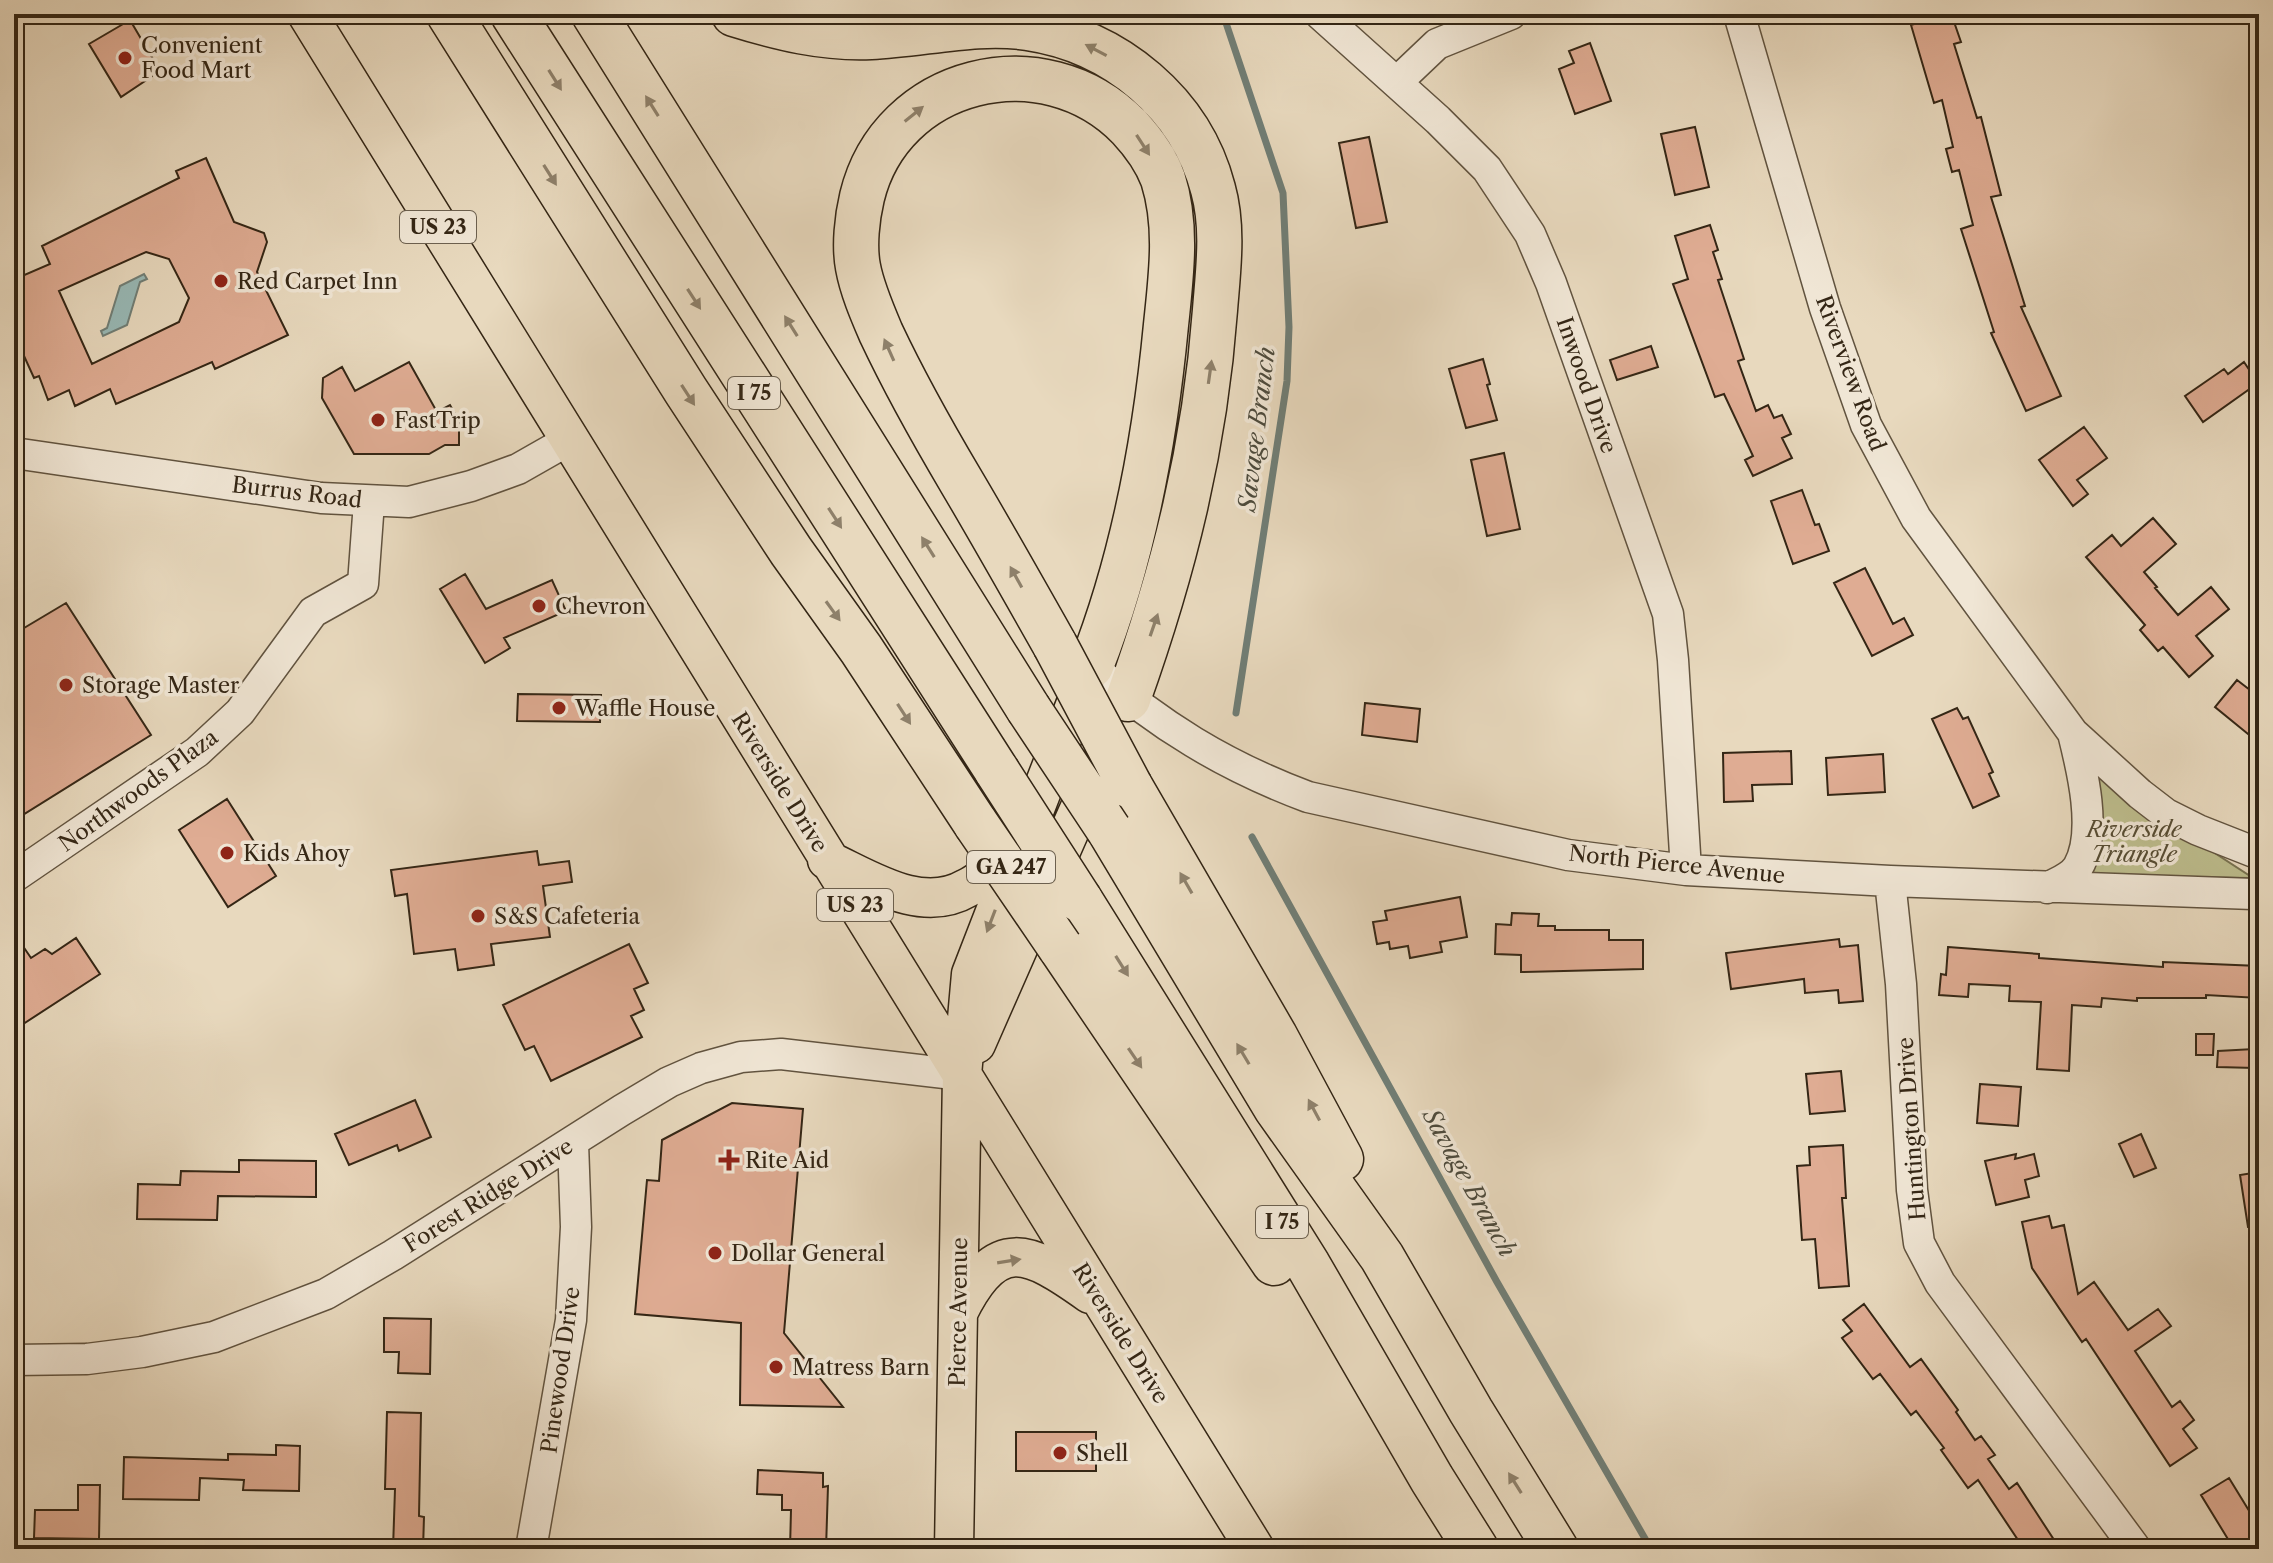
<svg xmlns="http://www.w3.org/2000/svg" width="2273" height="1563" font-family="'Libre Caslon Text',serif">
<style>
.green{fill:#bdbd8d;stroke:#787251;stroke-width:2}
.water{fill:#98b9b6;stroke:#707e76;stroke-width:2}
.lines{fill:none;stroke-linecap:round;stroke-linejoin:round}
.stream{stroke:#707e76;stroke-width:7}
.building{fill:#dfac93;stroke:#342615;stroke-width:2;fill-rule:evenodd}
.minor-casing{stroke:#61533f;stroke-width:33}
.major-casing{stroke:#342615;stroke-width:41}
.highway-casing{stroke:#342615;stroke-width:47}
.minor{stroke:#f0e6d5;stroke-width:30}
.major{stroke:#e8d9be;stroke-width:38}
.highway{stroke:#e8d9be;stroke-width:44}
.highway-bridge-casing{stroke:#342615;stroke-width:47;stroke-linecap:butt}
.highway-bridge{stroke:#e8d9be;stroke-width:44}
.oneway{fill:#8e806a}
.poi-dot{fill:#8f2418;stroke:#f0e6d5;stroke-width:3}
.labels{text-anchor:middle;stroke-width:7;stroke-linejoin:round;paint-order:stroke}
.shield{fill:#f0e6d5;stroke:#6c604f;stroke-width:2}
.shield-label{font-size:20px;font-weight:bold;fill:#342615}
.poi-label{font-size:22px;fill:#342615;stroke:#f0e6d5;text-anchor:start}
.street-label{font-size:22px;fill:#342615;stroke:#f0e6d5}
.park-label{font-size:22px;font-style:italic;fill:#564c33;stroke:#f0e6d5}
.water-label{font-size:24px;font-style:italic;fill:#4d4b3d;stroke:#f0e6d5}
</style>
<rect width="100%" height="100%" fill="#e8d9be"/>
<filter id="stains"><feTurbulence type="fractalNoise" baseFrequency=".0025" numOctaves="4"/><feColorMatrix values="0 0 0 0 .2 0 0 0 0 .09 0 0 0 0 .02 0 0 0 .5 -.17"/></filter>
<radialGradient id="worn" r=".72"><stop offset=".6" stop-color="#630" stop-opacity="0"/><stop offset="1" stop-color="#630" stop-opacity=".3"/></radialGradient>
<path class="green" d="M2095,775L2253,878L2087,876Z"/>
<path class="water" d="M144,274L147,279L140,282L127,325L103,336L101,331L107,328L120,286Z"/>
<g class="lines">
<path class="stream" d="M1223,14L1283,193L1289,327L1287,381L1236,713
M1252,837L1497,1282L1651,1549"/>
</g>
<path class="building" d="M1942,15L1944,21L1953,19L1961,42L1954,44L1977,118L1981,117L2001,195L1991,197L2025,306L2021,307L2061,396L2026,411L1991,333L1994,332L1961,229L1973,225L1959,170L1952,172L1946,149L1953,147L1942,100L1934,103L1911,25Z
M130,20L160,71L121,97L89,44Z
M1590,43L1611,101L1575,114L1559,69L1574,63L1569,51Z
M1695,127L1709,187L1675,195L1661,134Z
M1369,137L1387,222L1356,228L1339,143Z
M206,158L234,222L264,233L267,242L257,272L288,335L215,369L212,362L116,404L110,389L75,406L69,390L48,400L39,376L34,378L14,334V298L21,294L15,279L50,264L42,246L179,178L176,171ZM146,252L169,259L189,298L179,322L92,364L59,291Z
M1710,225L1718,250L1713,252L1722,279L1718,280L1744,359L1738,361L1756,411L1768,405L1774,418L1782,415L1791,434L1782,438L1792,458L1753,476L1745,460L1753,456L1724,394L1715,397L1673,284L1688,279L1675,236Z
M1651,346L1658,367L1617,380L1610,360Z
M1483,359L1490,384L1487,385L1497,420L1466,428L1449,369Z
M409,362L437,412L450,405L459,421V445H445L429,454H354L322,398L323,378L342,367L355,391Z
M2244,362L2258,383L2203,422L2185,396L2224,369L2228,374Z
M2084,427L2107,458L2077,480L2088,494L2073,506L2039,460Z
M1504,453L1520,529L1487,536L1471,460Z
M1802,490L1815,525L1819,524L1829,551L1793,564L1771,501Z
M2153,518L2176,544L2144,572L2157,587L2155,588L2178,615L2211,587L2229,609L2196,636L2213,656L2189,677L2163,647L2158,651L2140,630L2145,625L2086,557L2112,535L2121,546Z
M1865,568L1893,624L1904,618L1913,635L1872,656L1834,583Z
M465,574L486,609L552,580L566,611L504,638L510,648L485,663L440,589Z
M66,603L151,735L21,816L14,804V634Z
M2237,680L2259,697V743L2215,707Z
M518,694L601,695L600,722L517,721Z
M1365,703L1420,709L1417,742L1362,735Z
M1957,708L1963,719L1968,717L1993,772L1989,774L1999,796L1973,808L1932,719Z
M1791,751L1792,784L1752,785L1753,801L1724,802L1723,753Z
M1883,754L1885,792L1828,795L1826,758Z
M227,799L276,876L228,907L179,830Z
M537,851L539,865L569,861L572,882L543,886L550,937L491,944L494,965L458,970L455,949L414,954L407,894L395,896L391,870Z
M1460,897L1467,937L1440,942L1442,952L1410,958L1408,946L1390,949L1389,942L1377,944L1373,922L1387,920L1385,911Z
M1512,913L1539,914L1538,926H1555V930H1609V940H1643V969L1521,972V955L1495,954L1496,924L1511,925Z
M14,933L31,958L45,949L52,954L76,938L100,974L14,1030Z
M1839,939L1840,947L1858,945L1863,1001L1839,1003L1838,990L1805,993L1804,979L1731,989L1726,953Z
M629,944L648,983L634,989L644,1010L631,1016L642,1037L551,1081L534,1046L525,1050L503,1005Z
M1948,947L2039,954V958L2163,967V962L2259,966V998L2206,995V998H2137V1001L2102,998L2101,1007L2072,1005L2069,1071L2037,1069L2041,1002L2009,1001L2010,986L1969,984L1968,997L1939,995L1941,974L1946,975Z
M2196,1034H2214L2213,1055H2196Z
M2254,1049L2255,1068L2217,1067L2218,1051Z
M1841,1071L1845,1111L1810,1114L1806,1074Z
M1980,1084L2021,1087L2018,1126L1977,1123Z
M415,1100L431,1137L399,1151L397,1145L349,1165L335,1134Z
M732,1103L803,1109L784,1333L843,1407L740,1405L741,1323L635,1314L647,1180L659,1181L662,1140Z
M2141,1134L2156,1168L2134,1177L2119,1144Z
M1843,1145L1846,1198H1842L1849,1286L1819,1288L1815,1239L1802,1240L1797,1166L1810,1165L1809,1147Z
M2016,1154L2015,1159L2034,1154L2039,1176L2025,1180L2029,1197L1996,1205L1985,1161Z
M239,1160L316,1161V1197L218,1196L217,1220L137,1219L138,1184L180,1185L181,1171L239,1172Z
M2259,1172V1226L2248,1227L2240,1175Z
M2049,1216L2052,1228L2064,1225L2078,1294L2094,1282L2128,1330L2158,1309L2171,1326L2135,1351L2172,1407L2180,1401L2194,1420L2183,1429L2197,1448L2170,1466L2086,1339L2082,1342L2032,1268L2022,1222Z
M1864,1304L1910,1367L1921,1359L1958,1410L1956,1412L1975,1440L1981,1436L1995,1455L1988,1459L2009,1489L2017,1483L2060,1549H2024L1978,1480L1968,1488L1941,1450L1944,1448L1916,1411L1911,1415L1880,1374L1873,1379L1842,1338L1852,1331L1843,1320Z
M384,1318L431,1319L430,1374L398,1373L399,1352H384Z
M387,1412L421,1413L419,1516L424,1517L423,1549H393L395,1489H385Z
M1016,1432H1096V1471H1016Z
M276,1445L300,1446L299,1491L243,1490L244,1480L200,1478L199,1500L123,1499L124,1457L228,1460V1454L276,1455Z
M758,1470L823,1473V1487L828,1486L826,1549H790L791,1510H782V1495L757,1494Z
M2229,1478L2259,1527V1538L2242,1549H2234L2201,1495Z
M78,1485H100L99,1539L34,1538L35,1510H78Z"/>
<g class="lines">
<g class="minor-casing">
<path id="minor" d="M1320,14L1438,120L1487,169L1530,234L1551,283L1668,614L1673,660L1686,870
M1739,14L1825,308L1866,425L1916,518L2073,733L2140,794L2166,814L2198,830L2259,854
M1397,82L1437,44L1511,14
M14,453L321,498L409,502L471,486L518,469L569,440
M1091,666C1158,725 1225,766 1308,797L1568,855L1686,870L1890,881L2253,894L2259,892
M14,877L197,752L240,712L313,612L363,584L369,502
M1890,881L1901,984L1912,1190L1919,1243L1940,1283L2136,1549
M2047,888C2058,882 2071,878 2078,867C2098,833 2082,769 2073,733
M14,1360L87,1359L142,1352L214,1337L326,1294L393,1255L622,1110L669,1082L701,1068L741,1057L781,1054L962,1075
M531,1549L571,1320L576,1227L573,1143"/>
</g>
<g class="major-casing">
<path id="major" d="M307,14L1255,1549
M827,860C869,879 921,915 967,888C985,879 1001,864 1017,852
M976,1044L1096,771
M958,1313C997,1234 1028,1250 1090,1294
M954,1549L962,1075L971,974L1088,672"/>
</g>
<g class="highway-casing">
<path id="highway" d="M449,14L686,391L791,551L861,649L976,824
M513,14L997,771
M594,14L1028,708
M734,14C779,28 824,39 871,37C922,35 977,20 1028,28C1116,41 1191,104 1213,189C1224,228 1218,271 1215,310C1205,447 1174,570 1128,699
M1055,645C1024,590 993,535 961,481C932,432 905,384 881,333C872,312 862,289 858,267C854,246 857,218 862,197C891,77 1043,39 1129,127C1142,141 1156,160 1163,179C1178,226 1171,277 1166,325C1155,441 1134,557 1091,666
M1130,786L1275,1036L1341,1159
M1109,830L1276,1108L1382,1257L1471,1411L1556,1549
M1080,900L1308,1265L1432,1479L1476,1549
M1060,947L1274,1263"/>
</g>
<use href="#minor" class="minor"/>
<use href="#major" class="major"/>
<use href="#highway" class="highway"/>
<g class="highway-bridge-casing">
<path id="highway-bridge" d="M1055,645L1130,786
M1028,708L1109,830
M997,771L1080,900
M976,824L1060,947"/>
</g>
<use href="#highway-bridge" class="highway-bridge"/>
</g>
<defs><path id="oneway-solid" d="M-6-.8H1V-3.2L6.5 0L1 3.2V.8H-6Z" transform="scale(2)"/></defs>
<g class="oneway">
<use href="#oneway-solid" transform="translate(1096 50) rotate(-152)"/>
<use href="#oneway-solid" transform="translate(555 80) rotate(58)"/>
<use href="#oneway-solid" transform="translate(652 106) rotate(-122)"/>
<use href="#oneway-solid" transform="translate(914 114) rotate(-39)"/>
<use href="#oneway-solid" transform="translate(1143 145) rotate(57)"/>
<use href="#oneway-solid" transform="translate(550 175) rotate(58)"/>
<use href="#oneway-solid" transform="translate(694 299) rotate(57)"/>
<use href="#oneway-solid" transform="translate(791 326) rotate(-122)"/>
<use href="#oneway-solid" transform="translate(889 350) rotate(-114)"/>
<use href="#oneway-solid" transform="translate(1210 372) rotate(-82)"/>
<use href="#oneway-solid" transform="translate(688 395) rotate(57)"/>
<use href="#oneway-solid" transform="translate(835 518) rotate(57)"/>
<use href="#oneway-solid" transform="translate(928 547) rotate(-122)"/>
<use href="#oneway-solid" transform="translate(1016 577) rotate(-119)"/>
<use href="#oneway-solid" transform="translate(833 611) rotate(54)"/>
<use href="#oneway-solid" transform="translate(1154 625) rotate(-71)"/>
<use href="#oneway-solid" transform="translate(904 714) rotate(57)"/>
<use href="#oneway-solid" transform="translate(1186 883) rotate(-120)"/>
<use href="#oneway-solid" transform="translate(991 921) rotate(111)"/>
<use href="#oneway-solid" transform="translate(1122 966) rotate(58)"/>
<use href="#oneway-solid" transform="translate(1243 1054) rotate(-121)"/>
<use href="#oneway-solid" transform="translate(1135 1058) rotate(56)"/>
<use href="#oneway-solid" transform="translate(1314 1110) rotate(-118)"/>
<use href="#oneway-solid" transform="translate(1009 1261) rotate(-9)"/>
<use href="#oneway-solid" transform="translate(1515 1483) rotate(-122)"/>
</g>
<g class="poi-dot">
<circle cx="125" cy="58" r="8"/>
<circle cx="221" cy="281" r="8"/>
<circle cx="378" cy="420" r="8"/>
<circle cx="539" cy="606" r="8"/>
<circle cx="66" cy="685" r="8"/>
<circle cx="559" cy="708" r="8"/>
<circle cx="227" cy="853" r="8"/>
<circle cx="478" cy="916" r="8"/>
<path d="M725 1148h8v8h8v8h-8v8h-8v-8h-8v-8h8z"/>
<circle cx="715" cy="1253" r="8"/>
<circle cx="776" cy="1367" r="8"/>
<circle cx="1060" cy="1453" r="8"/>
</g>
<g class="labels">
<g class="shield">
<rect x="400" y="211" width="76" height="32" rx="6"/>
<rect x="728" y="377" width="52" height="32" rx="6"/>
<rect x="967" y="851" width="88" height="32" rx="6"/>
<rect x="817" y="889" width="76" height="32" rx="6"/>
<rect x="1256" y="1206" width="52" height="32" rx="6"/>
</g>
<g class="shield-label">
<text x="438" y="234">US 23</text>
<text x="754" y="400">I 75</text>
<text x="1011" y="874">GA 247</text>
<text x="855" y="912">US 23</text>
<text x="1282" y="1229">I 75</text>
</g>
<g class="poi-label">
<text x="141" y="53">Convenient<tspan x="141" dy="25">Food Mart</tspan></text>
<text x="237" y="289">Red Carpet Inn</text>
<text x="394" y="428">FastTrip</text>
<text x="555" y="614">Chevron</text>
<text x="82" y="693">Storage Master</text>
<text x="575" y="716">Waffle House</text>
<text x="243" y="861">Kids Ahoy</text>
<text x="494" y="924">S&amp;S Cafeteria</text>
<text x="745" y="1168">Rite Aid</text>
<text x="731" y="1261">Dollar General</text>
<text x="792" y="1375">Matress Barn</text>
<text x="1076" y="1461">Shell</text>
</g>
<g class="street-label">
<text transform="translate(1851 373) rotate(70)" y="8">Riverview Road</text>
<text transform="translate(1587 385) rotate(71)" y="8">Inwood Drive</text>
<text transform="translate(297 492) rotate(7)" y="8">Burrus Road</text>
<text transform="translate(780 782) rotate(58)" y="8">Riverside Drive</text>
<text transform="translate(138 790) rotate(-36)" y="8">Northwoods Plaza</text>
<text transform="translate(1677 864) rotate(6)" y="8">North Pierce Avenue</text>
<text transform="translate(1911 1129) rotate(-94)" y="8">Huntington Drive</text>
<text transform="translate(488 1195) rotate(-32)" y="8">Forest Ridge Drive</text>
<text transform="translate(958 1312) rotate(-89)" y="8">Pierce Avenue</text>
<text transform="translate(1121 1333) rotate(58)" y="8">Riverside Drive</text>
<text transform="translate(560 1370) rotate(-82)" y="8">Pinewood Drive</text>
</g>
<g class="park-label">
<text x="2134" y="837">Riverside<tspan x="2134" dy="25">Triangle</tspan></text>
</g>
<g class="water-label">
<text transform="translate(1257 429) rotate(-83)" y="8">Savage Branch</text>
<text transform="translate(1469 1183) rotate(61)" y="8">Savage Branch</text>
</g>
</g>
<rect width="2273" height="1563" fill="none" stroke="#e8d9be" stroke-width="48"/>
<rect x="16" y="16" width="2241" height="1531" fill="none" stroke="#342615" stroke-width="4"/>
<rect x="24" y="24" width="2225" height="1515" fill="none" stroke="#342615" stroke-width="2"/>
<rect width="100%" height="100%" filter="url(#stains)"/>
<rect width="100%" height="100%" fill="url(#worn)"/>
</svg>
